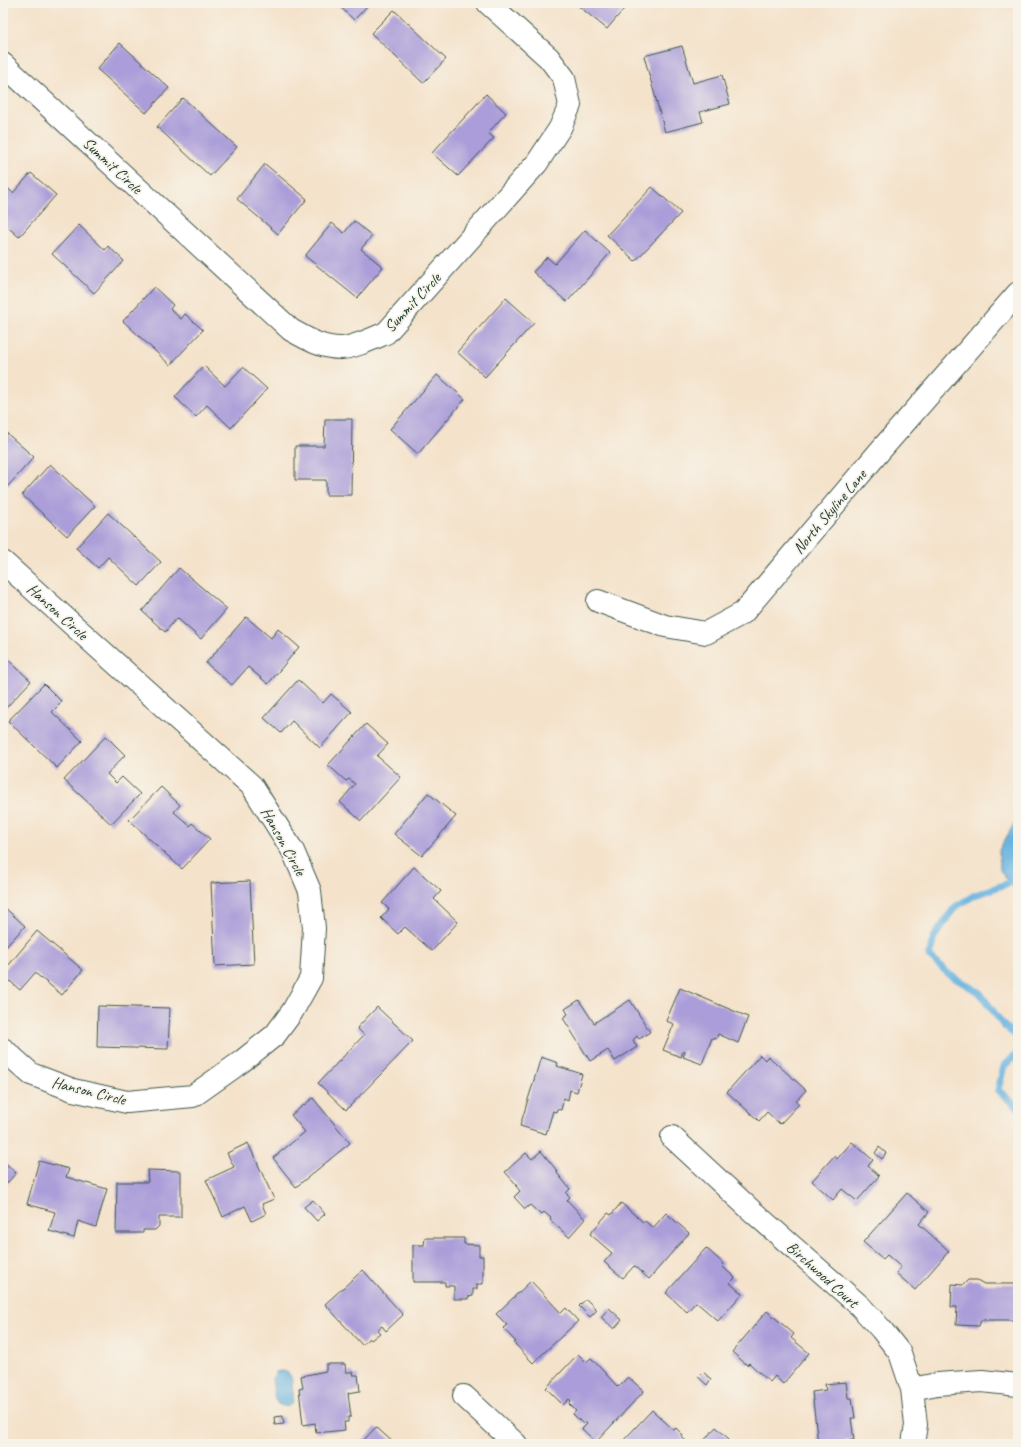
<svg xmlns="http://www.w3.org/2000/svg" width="1021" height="1447" font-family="Caveat,sans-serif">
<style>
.water{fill:#66b3e0;stroke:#42788a}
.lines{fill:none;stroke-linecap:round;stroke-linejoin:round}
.stream{stroke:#66b3e0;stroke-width:7}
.building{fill:#aa9dd9}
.minor-casing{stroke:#3f564a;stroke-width:24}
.minor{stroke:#fff;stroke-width:22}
.labels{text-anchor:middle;stroke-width:3.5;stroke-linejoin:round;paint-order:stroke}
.street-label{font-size:16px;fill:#1f3d34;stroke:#f7f3e8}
</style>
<rect width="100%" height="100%" fill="#f7f3e8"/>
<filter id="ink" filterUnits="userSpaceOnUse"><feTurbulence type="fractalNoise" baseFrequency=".025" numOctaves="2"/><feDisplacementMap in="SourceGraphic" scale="8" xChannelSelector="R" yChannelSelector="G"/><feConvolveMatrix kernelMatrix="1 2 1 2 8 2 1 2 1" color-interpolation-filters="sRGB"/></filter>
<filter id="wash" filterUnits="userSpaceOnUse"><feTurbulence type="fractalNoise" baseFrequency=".012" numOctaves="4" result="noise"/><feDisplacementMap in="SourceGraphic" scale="16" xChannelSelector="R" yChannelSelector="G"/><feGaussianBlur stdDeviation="0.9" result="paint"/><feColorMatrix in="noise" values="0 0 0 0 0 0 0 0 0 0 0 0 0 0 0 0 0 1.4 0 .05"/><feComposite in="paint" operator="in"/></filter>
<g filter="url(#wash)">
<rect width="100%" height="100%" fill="#f4e2ca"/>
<path class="water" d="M1018,817V891L1009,883L1000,870L999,850Z
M281,1371C284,1371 287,1372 289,1374C292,1377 292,1382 292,1386C294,1397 295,1412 278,1404L275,1400L272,1379L276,1372Z"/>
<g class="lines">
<path class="stream" d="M1009,883L975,895L955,907L934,937L929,956L950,975L980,993L1004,1026L1018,1037
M1018,1053L1004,1066L998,1090L1018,1108"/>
</g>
<g id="blocks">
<path class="building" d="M336,3H370L354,20Z
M575,3H629L607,29Z
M394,10L446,59L423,83L371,33Z
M120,43L169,88L146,113L97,69Z
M682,46L693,83L722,75L730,104L700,112L703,122L665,132L644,56Z
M486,94L506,113L488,133L494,138L458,176L432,153Z
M183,98L237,147L210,176L157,127Z
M265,164L307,199L278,234L237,199Z
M31,173L56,195L19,237L3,223V184L13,193Z
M652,187L681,213L635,261L607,235Z
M354,221L372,236L361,249L383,267L357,298L305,256L332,223L344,233Z
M79,225L105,250L108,246L124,261L94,293L52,254Z
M585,230L610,253L567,302L533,272L547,257L555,264Z
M154,287L173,305L170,309L181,319L185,314L203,330L170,365L123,321Z
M506,298L534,323L485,377L457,352Z
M204,366L225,386L243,367L267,389L231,428L207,405L196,417L175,397Z
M437,375L465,399L418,454L390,429Z
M325,419H352L351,495H326V480H295V446H324Z
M3,430L34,457L8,486L3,482Z
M50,464L95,506L67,536L22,495Z
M108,513L161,562L139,586L108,557L98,568L76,548Z
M179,568L227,609L201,639L177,618L165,632L142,611Z
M246,617L271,638L278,629L299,647L268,684L248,667L232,685L206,663Z
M3,655L31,681L6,708L3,705Z
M298,680L323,703L331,694L352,712L320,748L292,721L281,733L264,718Z
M44,684L62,702L52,712L82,741L57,768L8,721Z
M366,724L388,744L377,756L401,777L361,821L340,802L355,784L349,779L346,781L328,765Z
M106,736L125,755L107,774L116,783L122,777L140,794L111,824L64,780Z
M161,787L180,805L174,812L190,826L192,823L210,839L182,869L129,820Z
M428,793L456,816L422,856L394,834Z
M414,867L441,891L434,899L458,922L432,951L405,927L398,934L381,918L389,909L382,903Z
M250,881L254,964L215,966L211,883Z
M3,906L25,926L4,949H3Z
M37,931L83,970L62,995L35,973L20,990L3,975V972Z
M680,988L748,1017L738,1043L718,1034L716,1039L712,1038L702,1064L683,1057L685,1051H683L681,1057L663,1050L674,1024L666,1021Z
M579,1000L594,1023L630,1000L650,1032L639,1039L637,1036L633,1040L637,1047L615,1061L608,1050L590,1061L563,1018L568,1014L565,1009Z
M98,1006L170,1008L168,1049L97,1047Z
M377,1007L413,1041L346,1110L318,1083L364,1035L357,1028Z
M760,1055L765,1060L768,1056L806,1090L796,1101L799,1104L780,1124L767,1112L759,1121L727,1092Z
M541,1057L558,1063L557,1066L582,1074L577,1092L570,1090L568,1100L564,1098L561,1110L557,1109L556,1112L553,1111L546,1134L520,1126Z
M313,1098L350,1143L296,1187L273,1158L305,1132L291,1115Z
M852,1142L873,1160L868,1166L879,1176L857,1201L842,1189L833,1200L812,1181L834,1156L837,1159Z
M248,1143L274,1199L262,1204L266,1214L252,1221L245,1206L223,1217L206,1180L234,1167L227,1153Z
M879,1147L886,1153L882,1159L875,1153Z
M541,1151L558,1172L557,1173L570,1189L566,1193L570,1197L567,1200L585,1219L569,1237L550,1220L551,1218L544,1212L541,1215L530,1205L525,1209L514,1197L520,1191L516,1186L517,1185L505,1172L526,1153L532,1159Z
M3,1161L16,1173L3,1188Z
M39,1161L69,1169L66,1177L107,1189L96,1227L78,1221L74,1238L49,1231L55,1212L27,1204Z
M147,1170L181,1171V1217H159V1226L155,1230H143V1233H116L117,1182H148Z
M907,1193L929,1212L919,1224L949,1251L915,1290L896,1273L901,1267L887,1255L883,1259L863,1242Z
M313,1200L325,1214L317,1221L304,1207Z
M621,1203L643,1222L645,1221L653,1228L666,1213L689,1233L649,1279L634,1266L623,1278L604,1262L612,1253L590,1234L608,1213L611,1215Z
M425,1238H464V1244L479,1245V1256H483V1284H477V1289H473V1296L468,1297V1299H454V1286H445V1282H413V1245H424Z
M706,1248L724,1264L722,1266L735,1278L730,1283L742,1294L718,1321L696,1302L687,1312L666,1293Z
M363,1270L403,1315L386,1331L382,1326L377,1330L380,1333L371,1340L369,1338L362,1345L325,1304Z
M968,1280H977L984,1284H1018V1320H981L979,1326L956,1325L957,1307H951L952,1284L963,1285Z
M531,1281L561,1313L566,1308L578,1321L533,1363L514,1343L516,1342L503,1328L507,1325L496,1314Z
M586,1299L597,1310L590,1317L579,1306Z
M609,1308L622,1320L614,1329L601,1317Z
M767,1311L794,1334L791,1338L809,1353L783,1384L775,1376L770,1382L749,1363L747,1365L732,1352Z
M578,1354L586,1362L591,1358L618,1387L628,1377L644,1391L596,1442L582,1429L587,1424L585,1422L583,1424L573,1414L576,1411L569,1404L571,1401L569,1399L563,1405L546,1388Z
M326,1364H345L346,1372H354L353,1375H358L360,1391L348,1393L351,1417H348V1422H344L345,1430L316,1433L315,1423L303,1425L299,1389L303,1388L301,1376L326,1371Z
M703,1372L711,1379L707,1385L698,1377Z
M846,1382L848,1398H852L855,1418H851L854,1440L845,1441V1444H818L812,1392L826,1390L825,1384Z
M652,1410L674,1430L676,1428L683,1435L682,1437L689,1444H620Z
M283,1416L284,1424L275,1425L274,1417Z
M376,1427L395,1444H357L361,1440L363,1441Z
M716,1427L729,1439L724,1444H701Z"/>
</g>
</g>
<g filter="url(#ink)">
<use href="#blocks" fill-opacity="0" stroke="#3f564a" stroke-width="1"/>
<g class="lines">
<g class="minor-casing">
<path id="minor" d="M3,64L291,330C307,339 322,348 341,348C353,348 374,338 386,333L537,163L560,128L570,105L564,78L549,58L488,3
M3,562L252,786L293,851L310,891L314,928L311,978L292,1012L275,1035L241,1062L193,1096L127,1102L73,1090L31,1074L3,1049
M598,601L665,626L706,633L743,613L879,452L1018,293
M672,1137L752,1211L860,1306L881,1329L900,1353L912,1389L916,1425L913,1444
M912,1389L937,1384L982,1381L1018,1385
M464,1396L516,1444"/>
</g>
<use href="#minor" class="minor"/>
</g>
</g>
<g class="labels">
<g class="street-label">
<text transform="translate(113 165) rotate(43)" y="6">Summit Circle</text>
<text transform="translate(412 302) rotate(-47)" y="6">Summit Circle</text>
<text transform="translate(829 511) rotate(-50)" y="6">North Skyline Lane</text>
<text transform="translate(58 611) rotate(42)" y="6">Hanson Circle</text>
<text transform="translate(284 841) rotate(61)" y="6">Hanson Circle</text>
<text transform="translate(89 1090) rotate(14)" y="6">Hanson Circle</text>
<text transform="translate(823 1274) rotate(42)" y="6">Birchwood Court</text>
</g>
</g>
<rect width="1021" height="1447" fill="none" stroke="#f7f3e8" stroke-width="16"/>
</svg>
